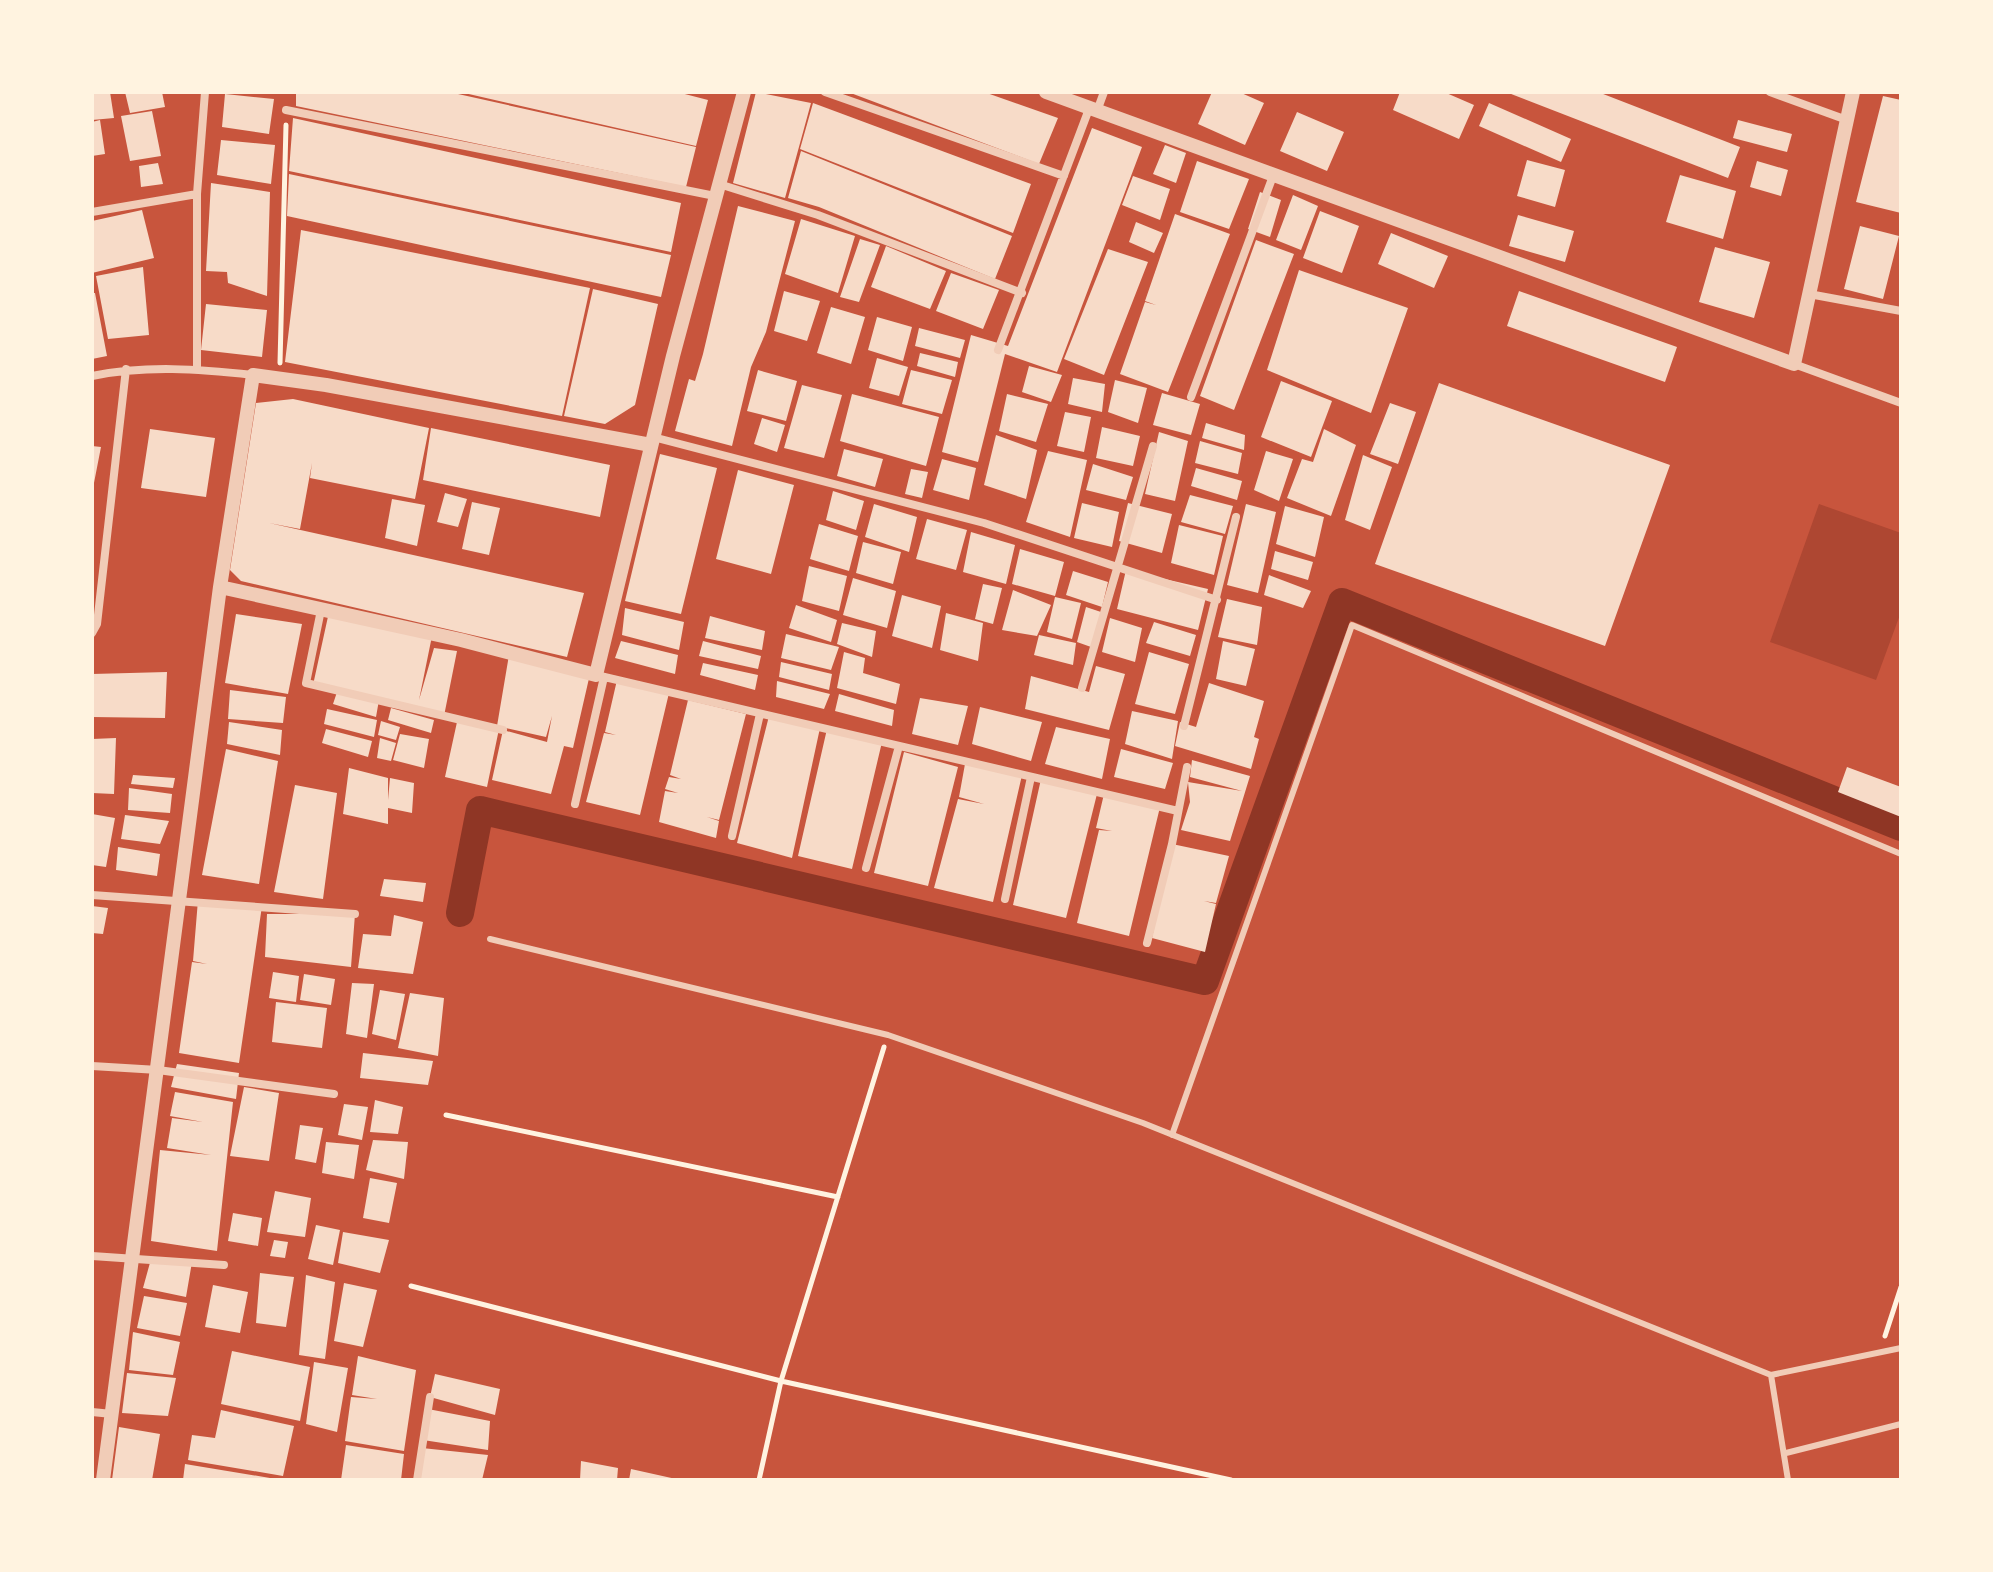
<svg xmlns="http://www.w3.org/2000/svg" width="1993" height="1572" font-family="Helvetica,sans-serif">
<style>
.green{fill:#ae4732}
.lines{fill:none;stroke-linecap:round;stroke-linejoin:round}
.canal{stroke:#8f3625;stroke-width:28}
.building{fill:#f7dbc8}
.path{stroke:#fff3e0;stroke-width:5}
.service{stroke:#f1ccb7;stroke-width:6}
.minor{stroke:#f1ccb7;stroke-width:8}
.tertiary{stroke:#f1ccb7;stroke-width:14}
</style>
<rect width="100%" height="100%" fill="#c8553d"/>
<path class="green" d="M1819,504L1901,533V612L1876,680L1770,642Z"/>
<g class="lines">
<path class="canal" d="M460,913L480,810L1205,981L1342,602L1901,827"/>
</g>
<path class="building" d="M92,92H110L114,118L92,120Z
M125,92H162L165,107L130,113Z
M296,92H449L696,147L686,187L296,106Z
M460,92H677L708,100L696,146Z
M756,92L811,103L785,198L733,183Z
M848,92H984L1058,118L1039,164Z
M1212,92H1239L1264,103L1245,145L1198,124Z
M1400,92H1444L1474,105L1459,139L1393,110Z
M1506,92H1598L1740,147L1728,178Z
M225,94L274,99L269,134L222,127Z
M1883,96L1901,100V213L1856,202Z
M813,103L1031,184L1013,233L800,149Z
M1489,103L1571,139L1561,162L1479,126Z
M152,111L161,156L130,161L121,116Z
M1297,112L1344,132L1327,171L1280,151Z
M293,118L681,203L671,252L289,171Z
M100,120L105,154L92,156V122Z
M1738,120L1792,134L1787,152L1733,138Z
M1092,128L1142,147L1057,372L1005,354L978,462L942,452L971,335L1008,346Z
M221,140L275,145L271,184L217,175Z
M1165,145L1186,153L1176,183L1153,174Z
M801,151L1012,236L995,279L819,207L788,198Z
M1527,160L1565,170L1555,207L1517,196Z
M1197,161L1249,179L1229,229L1180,212Z
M1757,161L1788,170L1781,196L1750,187Z
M158,163L163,184L141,187L139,166Z
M289,174L671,255L661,297L287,216Z
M1680,175L1736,191L1723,239L1666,222Z
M1133,176L1170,189L1160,220L1122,205Z
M211,183L270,192L267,296L228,283L227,272L206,271Z
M1260,192L1281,200L1270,237L1248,229Z
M1293,195L1318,206L1301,250L1276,240Z
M738,206L795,221L766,332L751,367L732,446L675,431L689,379L695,381L703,354Z
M142,210L154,258L92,273V221Z
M1320,211L1359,226L1342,273L1303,258Z
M1175,214L1230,234L1168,392L1120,374L1145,302L1156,305L1145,301Z
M1518,215L1574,231L1565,262L1509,246Z
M801,219L855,236L838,293L785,274Z
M1136,222L1163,233L1154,253L1129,242Z
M1860,226L1899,236L1883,299L1844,289Z
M301,230L590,288L562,416L285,362Z
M1391,233L1448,256L1434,288L1378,264Z
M860,239L880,245L859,302L840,297Z
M1256,240L1294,254L1234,410L1200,396Z
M886,246L946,271L930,309L871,287Z
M1715,247L1770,262L1754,318L1699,302Z
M1108,249L1148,262L1104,375L1064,359Z
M143,267L149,335L108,339L96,276Z
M1299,270L1408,308L1371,413L1267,370Z
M951,273L999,290L983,329L936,311Z
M593,289L658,304L635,405L605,424L564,416Z
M784,291L820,301L807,341L774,331Z
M1519,291L1677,347L1665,382L1507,326Z
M92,293H95L107,356L92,359Z
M206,304L267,310L262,357L201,350Z
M831,307L865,317L851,364L817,353Z
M877,317L912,327L903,361L868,350Z
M919,328L965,340L960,358L915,346Z
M920,353L958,362L955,377L917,366Z
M877,358L908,367L899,396L869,388Z
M1029,366L1062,375L1051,402L1022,392Z
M758,370L797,381L786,421L747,411Z
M911,370L952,380L942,414L902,404Z
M1073,378L1105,384L1102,412L1068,404Z
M1115,380L1147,388L1138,423L1108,412Z
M1281,381L1332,401L1311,457L1261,437Z
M1439,383L1670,465L1605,646L1375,564Z
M802,385L842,395L824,458L784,448Z
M1162,393L1200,404L1191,435L1153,425Z
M852,394L939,417L926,466L840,441Z
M1007,394L1048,404L1036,442L999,431Z
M293,399L429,428L415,499L310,478L312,463L300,529L269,523L584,593L567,657L241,581L230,570L256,403Z
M1390,403L1416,412L1398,464L1370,454Z
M1065,412L1091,417L1084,452L1057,446Z
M762,418L785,425L777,452L754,444Z
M1206,423L1245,435L1244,450L1202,438Z
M1102,427L1140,436L1133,466L1096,458Z
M431,428L610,465L600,517L423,480Z
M150,429L215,438L206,497L141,488Z
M1324,429L1356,445L1331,516L1287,498L1302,459L1313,462Z
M1159,432L1188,441L1175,501L1145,494Z
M996,435L1037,450L1026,499L984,485Z
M1200,441L1242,453L1238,474L1195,463Z
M92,446L101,447L93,488H92Z
M844,449L883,459L875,487L837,476Z
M1048,451L1087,460L1070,537L1026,522Z
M1266,451L1293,459L1279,501L1254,490Z
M660,454L717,468L681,614L625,601Z
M1363,455L1392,467L1370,530L1345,520Z
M942,459L976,468L969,500L933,490Z
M1093,464L1133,477L1126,500L1086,490Z
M1196,468L1242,481L1237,500L1191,486Z
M911,469L928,472L922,498L905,494Z
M738,470L794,485L771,574L716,559Z
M833,491L864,501L856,530L826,520Z
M445,493L467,499L458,527L437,522Z
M1190,495L1233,506L1225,534L1181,522Z
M392,499L425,505L417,546L385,538Z
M472,502L500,508L489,555L462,549Z
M1082,503L1119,512L1112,547L1074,538Z
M1128,503L1172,514L1162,553L1119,541Z
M874,504L917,517L909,552L865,537Z
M1246,504L1276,512L1258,593L1227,585Z
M1285,506L1324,517L1315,557L1276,544Z
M927,519L967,530L956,570L916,559Z
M819,524L858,536L849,571L810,559Z
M1179,525L1223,536L1214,575L1171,563Z
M971,532L1015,545L1006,584L963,572Z
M863,542L901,552L893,584L856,573Z
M1020,549L1064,562L1055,596L1012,584Z
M1275,551L1313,562L1308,580L1271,569Z
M809,566L847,576L839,611L802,601Z
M1126,570L1208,589L1198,630L1117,609Z
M1073,571L1108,582L1102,607L1066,595Z
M1269,575L1311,591L1303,608L1264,595Z
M853,578L896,591L887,628L843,615Z
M983,584L1002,588L993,624L975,619Z
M1013,590L1051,605L1037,636L1002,630Z
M902,595L941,606L932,648L892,636Z
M1055,597L1081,603L1072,639L1047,632Z
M1227,599L1262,607L1257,645L1218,637Z
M796,605L837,620L831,642L789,628Z
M1086,607L1104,613L1091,647L1077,642Z
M625,608L684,622L679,650L622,635Z
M329,612L432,636L419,700L434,648L457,651L444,716L379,700L376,717L333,704L337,692L313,685Z
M946,613L983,623L978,661L940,650Z
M236,614L302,624L288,694L225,683Z
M710,616L765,631L762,650L705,638Z
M1110,618L1142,628L1135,662L1102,652Z
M1154,622L1196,635L1190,656L1146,643Z
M842,623L876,631L872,657L837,644Z
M786,634L839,647L831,670L781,658Z
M1039,635L1076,643L1073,665L1034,655Z
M621,641L678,655L675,674L615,658Z
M703,641L761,656L758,669L699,656Z
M1223,641L1255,649L1246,686L1216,679Z
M844,652L865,658L863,673L900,684L896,704L837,688Z
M1149,652L1189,664L1175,714L1135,704Z
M509,655L590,674L573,748L564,746L551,794L492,780L503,730L547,742L552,716L546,737L497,726Z
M781,662L832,674L829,690L779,677Z
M703,663L758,675L755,690L700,675Z
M1096,666L1125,674L1109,730L1025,709L1031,676L1089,692Z
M167,672L165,718L92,717V674Z
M617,680L669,693L640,815L586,802L604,733L616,735L605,732Z
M777,681L830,694L824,709L776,697Z
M1209,683L1264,701L1254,737L1259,739L1251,769L1175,746L1180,722L1196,727Z
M230,690L286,697L283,723L228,719Z
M839,694L894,710L892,726L835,711Z
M920,698L968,706L958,745L912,734Z
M688,700L746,714L719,820L707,817L719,821L716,838L659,822L665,791L678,793L665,789L669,777L681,779L670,775Z
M980,707L1042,722L1031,761L972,744Z
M391,708L434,720L431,733L388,720Z
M327,709L377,720L374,737L324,724Z
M1132,711L1178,721L1172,759L1125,744Z
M769,716L820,728L792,858L737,843Z
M381,721L400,727L396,740L378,735Z
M229,722L282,730L280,755L227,744Z
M457,722L499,729L487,787L445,777Z
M1056,727L1110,739L1102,779L1045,764Z
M326,729L372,741L368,757L322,743Z
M827,729L882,742L852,869L798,856Z
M400,734L429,739L424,768L393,760Z
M116,738L114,794L92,793V739Z
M380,738L396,743L391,761L377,758Z
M226,749L278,761L259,884L202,875Z
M1121,749L1173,763L1165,789L1114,777Z
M904,752L958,767L928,886L874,873Z
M1192,760L1250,776L1230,841L1181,830L1190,802L1188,782L1242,791L1190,777Z
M965,764L1022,775L993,902L934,888L958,799L984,804L959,797Z
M1847,767L1901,787V817L1838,792Z
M349,768L388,778V800L390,778L414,783L412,813L388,808V824L343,814Z
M133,775L175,778L173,788L131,784Z
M1041,779L1097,794L1066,918L1013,905Z
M295,785L337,793L323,899L274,892Z
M129,788L172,794L170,813L128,810Z
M1104,794L1160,807L1129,936L1077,923L1099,830L1112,831L1096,828Z
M92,814L115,818L106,867L92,865Z
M125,815L169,821L160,844L121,839Z
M1172,844L1229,856L1216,903L1204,901L1216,904L1205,952L1152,938Z
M118,847L160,854L157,876L116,870Z
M384,879L426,883L423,902L380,896Z
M198,900L262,906L239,1063L179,1053L192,962L207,964L193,961Z
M92,906L108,908L103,934L92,933Z
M267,914H355L351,967L265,957Z
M394,915L423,922L413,974L358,968L363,934L391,936Z
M273,972L299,976L296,1002L269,998Z
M304,974L335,979L331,1005L300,1000Z
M352,983L374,984L367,1038L346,1034Z
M380,990L405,994L396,1040L372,1034Z
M410,993L444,998L438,1056L398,1048Z
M276,1002L327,1008L322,1048L272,1042Z
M363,1053L433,1061L428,1085L360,1078Z
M177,1064L239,1073L236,1099L171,1087Z
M244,1087L279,1093L269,1161L230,1156Z
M175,1092L233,1102L217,1251L151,1241L160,1150L211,1155L167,1148L172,1118L203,1122L170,1116Z
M375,1100L403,1107L398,1134L370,1132Z
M344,1104L368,1107L362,1140L338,1135Z
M300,1125L323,1128L316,1163L295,1159Z
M373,1140L408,1142L404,1179L366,1170Z
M326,1142L359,1145L354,1179L322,1173Z
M370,1178L397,1183L389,1223L363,1218Z
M275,1191L311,1198L305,1237L267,1232Z
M233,1213L262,1218L258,1246L228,1241Z
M316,1225L340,1230L333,1265L308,1259Z
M343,1232L389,1240L380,1273L338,1263Z
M274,1240L288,1242L285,1258L270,1256Z
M151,1259L192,1262L186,1297L143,1288Z
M260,1273L294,1277L286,1327L256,1323Z
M306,1275L335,1282L325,1359L299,1355Z
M344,1283L377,1290L363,1347L334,1341Z
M213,1285L248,1292L240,1333L205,1327Z
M144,1296L187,1303L180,1336L137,1328Z
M133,1332L180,1342L173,1375L129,1370Z
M232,1351L310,1367L300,1421L221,1404Z
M358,1356L416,1370L404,1451L345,1441L351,1397L377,1399L352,1395Z
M314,1362L348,1368L337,1432L306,1424Z
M127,1373L176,1378L168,1416L122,1413Z
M435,1374L500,1389L495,1415L430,1397Z
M428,1409L490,1421L488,1450L423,1440Z
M221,1410L294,1426L283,1476L188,1460L192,1435L215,1438Z
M119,1427L160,1434L152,1480H112Z
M346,1445L404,1454L401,1480H341Z
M422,1448L488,1455L482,1480H420Z
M581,1461L618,1468L617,1480H580Z
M185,1464L270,1478V1480H183Z
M631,1469L676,1479V1480H629Z"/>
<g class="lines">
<path class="path" d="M280,363L286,125
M446,1115L838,1197
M411,1286L781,1381L1231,1480
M1885,1336L1901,1287
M759,1480L781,1381L884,1047"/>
<path class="service" d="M490,939L888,1035L1143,1123L1771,1375L1901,1348
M1172,1135L1352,625L1901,854
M1771,1375L1788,1480
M1786,1453L1901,1424"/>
<path class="minor" d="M825,92L1064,176
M1770,92L1847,120
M286,110L715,196
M1097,111L1104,92
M719,184L818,215L1022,293
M92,212L197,194
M1809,294L1901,311
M998,350L1089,109
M1794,364L1901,403
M197,369V194L205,92
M92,376C146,365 199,369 253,375
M1191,397L1273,176
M653,437L984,523L1217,600
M321,610L306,683L503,730
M92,633L97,624L126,369
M596,675L1178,811
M1082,688L1153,446
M1184,726L1236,517
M575,804L604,677
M732,836L760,714
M866,868L899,746
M92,895L355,914
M1005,899L1031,777
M1147,943L1172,844L1187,767
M92,1066L158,1070L334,1094
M92,1256L224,1265
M92,1412L112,1414
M417,1480L430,1397"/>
<path class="tertiary" d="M1046,92L1794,364L1853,92
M220,587L461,640L596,675L673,356L744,92
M103,1480L220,587L253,375L326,385L651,445"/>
</g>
<rect width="1993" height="1572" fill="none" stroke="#fff3e0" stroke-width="188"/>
</svg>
